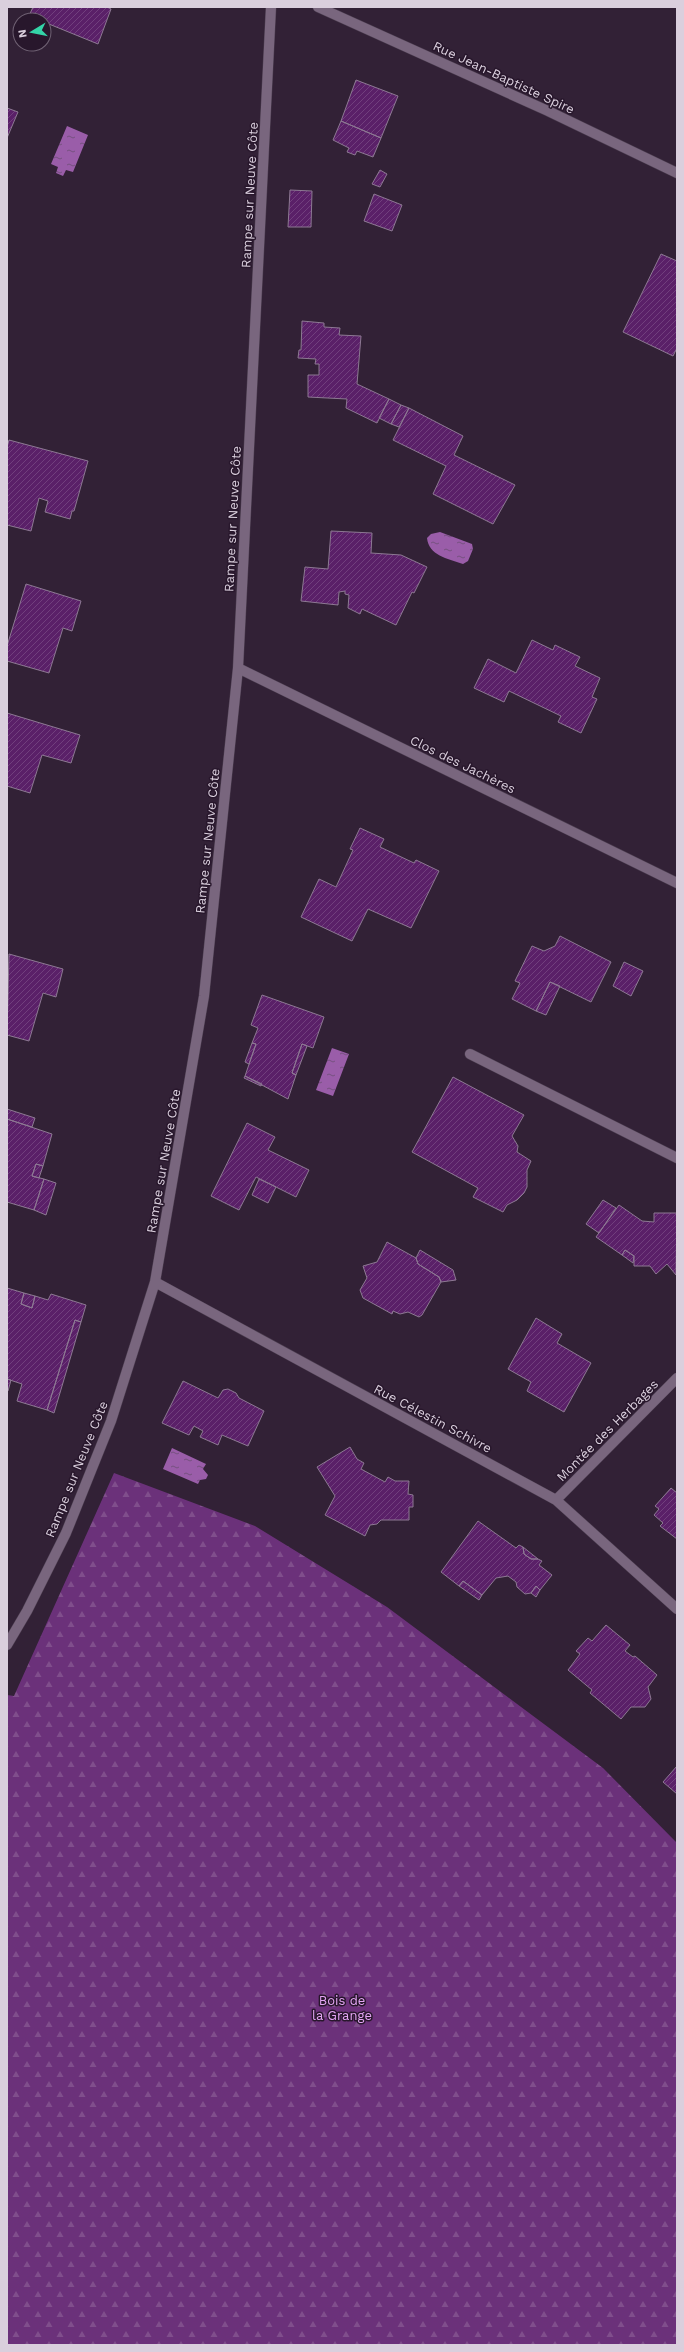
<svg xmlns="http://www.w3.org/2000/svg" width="684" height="2352" font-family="'Work Sans',sans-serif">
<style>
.forest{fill:url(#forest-firs)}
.water{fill:url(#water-ripples)}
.building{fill:url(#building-hatch);stroke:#8d7993}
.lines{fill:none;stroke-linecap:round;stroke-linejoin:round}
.minor-casing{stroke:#4b3d4f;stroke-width:11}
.minor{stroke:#79667e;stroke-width:10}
.labels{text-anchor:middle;stroke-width:3;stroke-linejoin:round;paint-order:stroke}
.street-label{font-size:13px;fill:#dacfdd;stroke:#28172c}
.park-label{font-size:13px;fill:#e4a5f4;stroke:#28172c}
</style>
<defs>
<pattern id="forest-firs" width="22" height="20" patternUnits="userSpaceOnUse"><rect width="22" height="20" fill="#6b317a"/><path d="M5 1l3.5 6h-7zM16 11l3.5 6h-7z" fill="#804e8c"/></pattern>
<pattern id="water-ripples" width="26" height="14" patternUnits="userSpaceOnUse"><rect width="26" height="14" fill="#9a5da9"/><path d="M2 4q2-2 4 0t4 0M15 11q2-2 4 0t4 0" fill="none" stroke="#765180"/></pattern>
<pattern id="building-hatch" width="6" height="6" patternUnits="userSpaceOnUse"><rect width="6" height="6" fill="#5a2068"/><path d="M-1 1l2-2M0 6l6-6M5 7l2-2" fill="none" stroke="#713f7d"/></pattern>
</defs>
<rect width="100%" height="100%" fill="#322136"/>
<path class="forest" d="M114,1473L255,1526L387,1607L603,1768L677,1843V2345H7V1695L14,1696Z"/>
<path class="water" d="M67,126L88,135L73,172L66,170L63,176L56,173L58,167L51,164Z
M440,532L472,544L473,549L468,561L463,564C447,558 429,556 427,538L431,534Z
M332,1048L349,1054L333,1096L316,1090Z
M172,1448L206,1464L203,1469L208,1475L206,1479L200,1480L198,1484L163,1469Z"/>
<path class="building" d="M33,7H107L111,9L98,44L44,22V20L29,16Z
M356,80L398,96L381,138L341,121Z
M7,108L18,112L7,138Z
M341,121L381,138L373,157L357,151L355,155L347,152L349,148L333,140Z
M380,170L387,174L380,187L372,184Z
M290,190L312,191L311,227H288Z
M374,194L402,205L392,231L364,221Z
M661,254L677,261V348L673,356L623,332Z
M302,321L324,323V327L340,328L339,335L361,336L357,384L389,399L377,423L346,408L347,399L308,397V375H319V364H315L316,359L298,358L299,350H301Z
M389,399L401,405L391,424L379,418Z
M401,405L409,408L399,427L391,424Z
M409,408L463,436L454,455L515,485L493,524L433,494L446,466L393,440Z
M9,440L88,461L74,511H72L70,519L45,512L48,501L39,498L31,531L7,525V447Z
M331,531L372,533L371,553L401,555L427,567L414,593L412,592L396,625L362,609L360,614L348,608L349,595L345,594V591L339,592L338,605L301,601L305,567L328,569Z
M26,584L81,601L72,631L63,628L49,673L7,661V646Z
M532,640L553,650L555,645L580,657L575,666L600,678L592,697L597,699L581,733L558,722L561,716L509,691L504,702L474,688L488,659L516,673Z
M7,713L80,735L71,763L42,755L30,793L7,786Z
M360,828L384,839L380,847L414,863L416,860L439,871L411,928L368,909L352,941L301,917L319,879L336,887L353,850L350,849Z
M560,936L611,962L591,1002L550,982L536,1011L512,999L520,983L515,981L532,946L544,951L555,946Z
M9,954L63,969L56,997L43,993L29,1041L7,1035Z
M624,962L643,971L631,996L613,986Z
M550,982L560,986L546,1015L536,1011Z
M262,995L324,1017L313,1048L302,1044L292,1073L296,1075L288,1099L245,1076L256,1044L252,1043L258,1028L251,1025Z
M252,1043L256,1044L249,1064L245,1062Z
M302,1044L307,1046L296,1075L292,1073Z
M245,1076L262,1084L261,1086L244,1078Z
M453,1077L524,1115L512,1136L518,1146L517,1152L531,1161L527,1170V1187L524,1193L517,1200L507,1205L503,1212L473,1197L478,1188L412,1152Z
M7,1109L35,1118L32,1127L7,1119Z
M7,1119L52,1134L43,1166L36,1164L32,1176L44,1179L34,1210L7,1202Z
M247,1123L275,1137L268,1150L309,1170L296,1197L256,1177L239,1210L211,1196Z
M36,1164L43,1166L39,1178L32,1176Z
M44,1179L56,1183L46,1215L34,1210Z
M259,1179L276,1187L268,1203L252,1195Z
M603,1200L616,1208L599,1233L586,1224Z
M619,1205L642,1221L654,1222V1213H677L676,1275L667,1264L656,1274L650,1266H634V1256L625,1250L622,1255L596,1237Z
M387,1242L416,1258L418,1264L439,1277L441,1282L422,1315L419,1317L408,1312L400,1314L393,1311L392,1314L363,1298L360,1290L367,1278L363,1266L377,1262Z
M420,1250L453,1270L456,1280L441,1282L439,1277L418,1264L416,1258Z
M625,1250L634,1256L633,1263L622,1255Z
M7,1288L24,1293L21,1304L32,1308L35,1296L48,1300L51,1294L86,1305L81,1322L75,1320L47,1410L17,1401L22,1384L7,1379Z
M24,1293L35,1296L32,1308L21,1304Z
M536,1318L562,1334L557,1343L591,1363L564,1412L527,1391L531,1382L508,1369Z
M75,1320L81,1322L54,1413L47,1410Z
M7,1379L11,1380L8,1391H7Z
M183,1381L218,1398L223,1390L228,1389L236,1393L239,1398L264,1411L248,1446L222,1435L218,1445L200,1437L203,1431L194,1426L189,1435L162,1423Z
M350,1447L357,1459L364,1463L361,1469L385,1482L388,1477L395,1481H409L408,1494L413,1495V1507H409V1520H381L377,1524L370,1525L365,1536L325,1515L335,1496L317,1467Z
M671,1488L677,1493V1539L660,1526L663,1523L654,1515L659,1509L655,1506Z
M478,1521L516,1548L519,1545L523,1547L524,1554L531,1559H538L542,1561L539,1565L552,1575L540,1590L536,1586L531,1593L525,1594L517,1587L516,1582L508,1576L496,1578L482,1595L463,1581L459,1586L441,1572Z
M523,1547L538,1559H531L524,1554Z
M463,1581L482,1595L479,1600L459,1586Z
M536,1586L540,1590L536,1597L531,1593Z
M606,1625L630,1645L625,1651L633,1657L635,1656L657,1675L648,1687L651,1699L645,1707H631L621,1719L590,1693L592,1690L568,1670L580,1654L576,1651L588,1638L592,1641Z
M677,1766V1794L663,1782Z"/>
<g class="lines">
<g class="minor-casing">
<path id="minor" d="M318,7L548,111L677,173
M238,668L677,883
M470,1054L677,1158
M155,1282L556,1500L677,1609
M556,1500L677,1378
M7,1645L27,1611L66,1533L111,1421L155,1282L204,996L238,668L271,7"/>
</g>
<use href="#minor" class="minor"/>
</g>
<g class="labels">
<g class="street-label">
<text transform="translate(504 77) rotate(25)" y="5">Rue Jean-Baptiste Spire</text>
<text transform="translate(249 195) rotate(-87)" y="5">Rampe sur Neuve Côte</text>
<text transform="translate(232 519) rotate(-87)" y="5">Rampe sur Neuve Côte</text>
<text transform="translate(463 764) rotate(26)" y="5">Clos des Jachères</text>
<text transform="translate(207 841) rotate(-84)" y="5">Rampe sur Neuve Côte</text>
<text transform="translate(163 1161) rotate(-80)" y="5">Rampe sur Neuve Côte</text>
<text transform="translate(433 1418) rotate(28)" y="5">Rue Célestin Schivre</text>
<text transform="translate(607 1430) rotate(-45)" y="5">Montée des Herbages</text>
<text transform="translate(76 1469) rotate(-68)" y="5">Rampe sur Neuve Côte</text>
</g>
<g class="park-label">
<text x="342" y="2005">Bois de<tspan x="342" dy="15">la Grange</tspan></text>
</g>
</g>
<rect width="684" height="2352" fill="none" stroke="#dacfdd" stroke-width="16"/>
<g transform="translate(32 32) rotate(260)"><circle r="19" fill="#28172c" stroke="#6f6173"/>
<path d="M0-3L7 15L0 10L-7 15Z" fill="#34d4a8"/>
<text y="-6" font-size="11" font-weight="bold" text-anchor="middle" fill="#dacfdd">N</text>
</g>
</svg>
